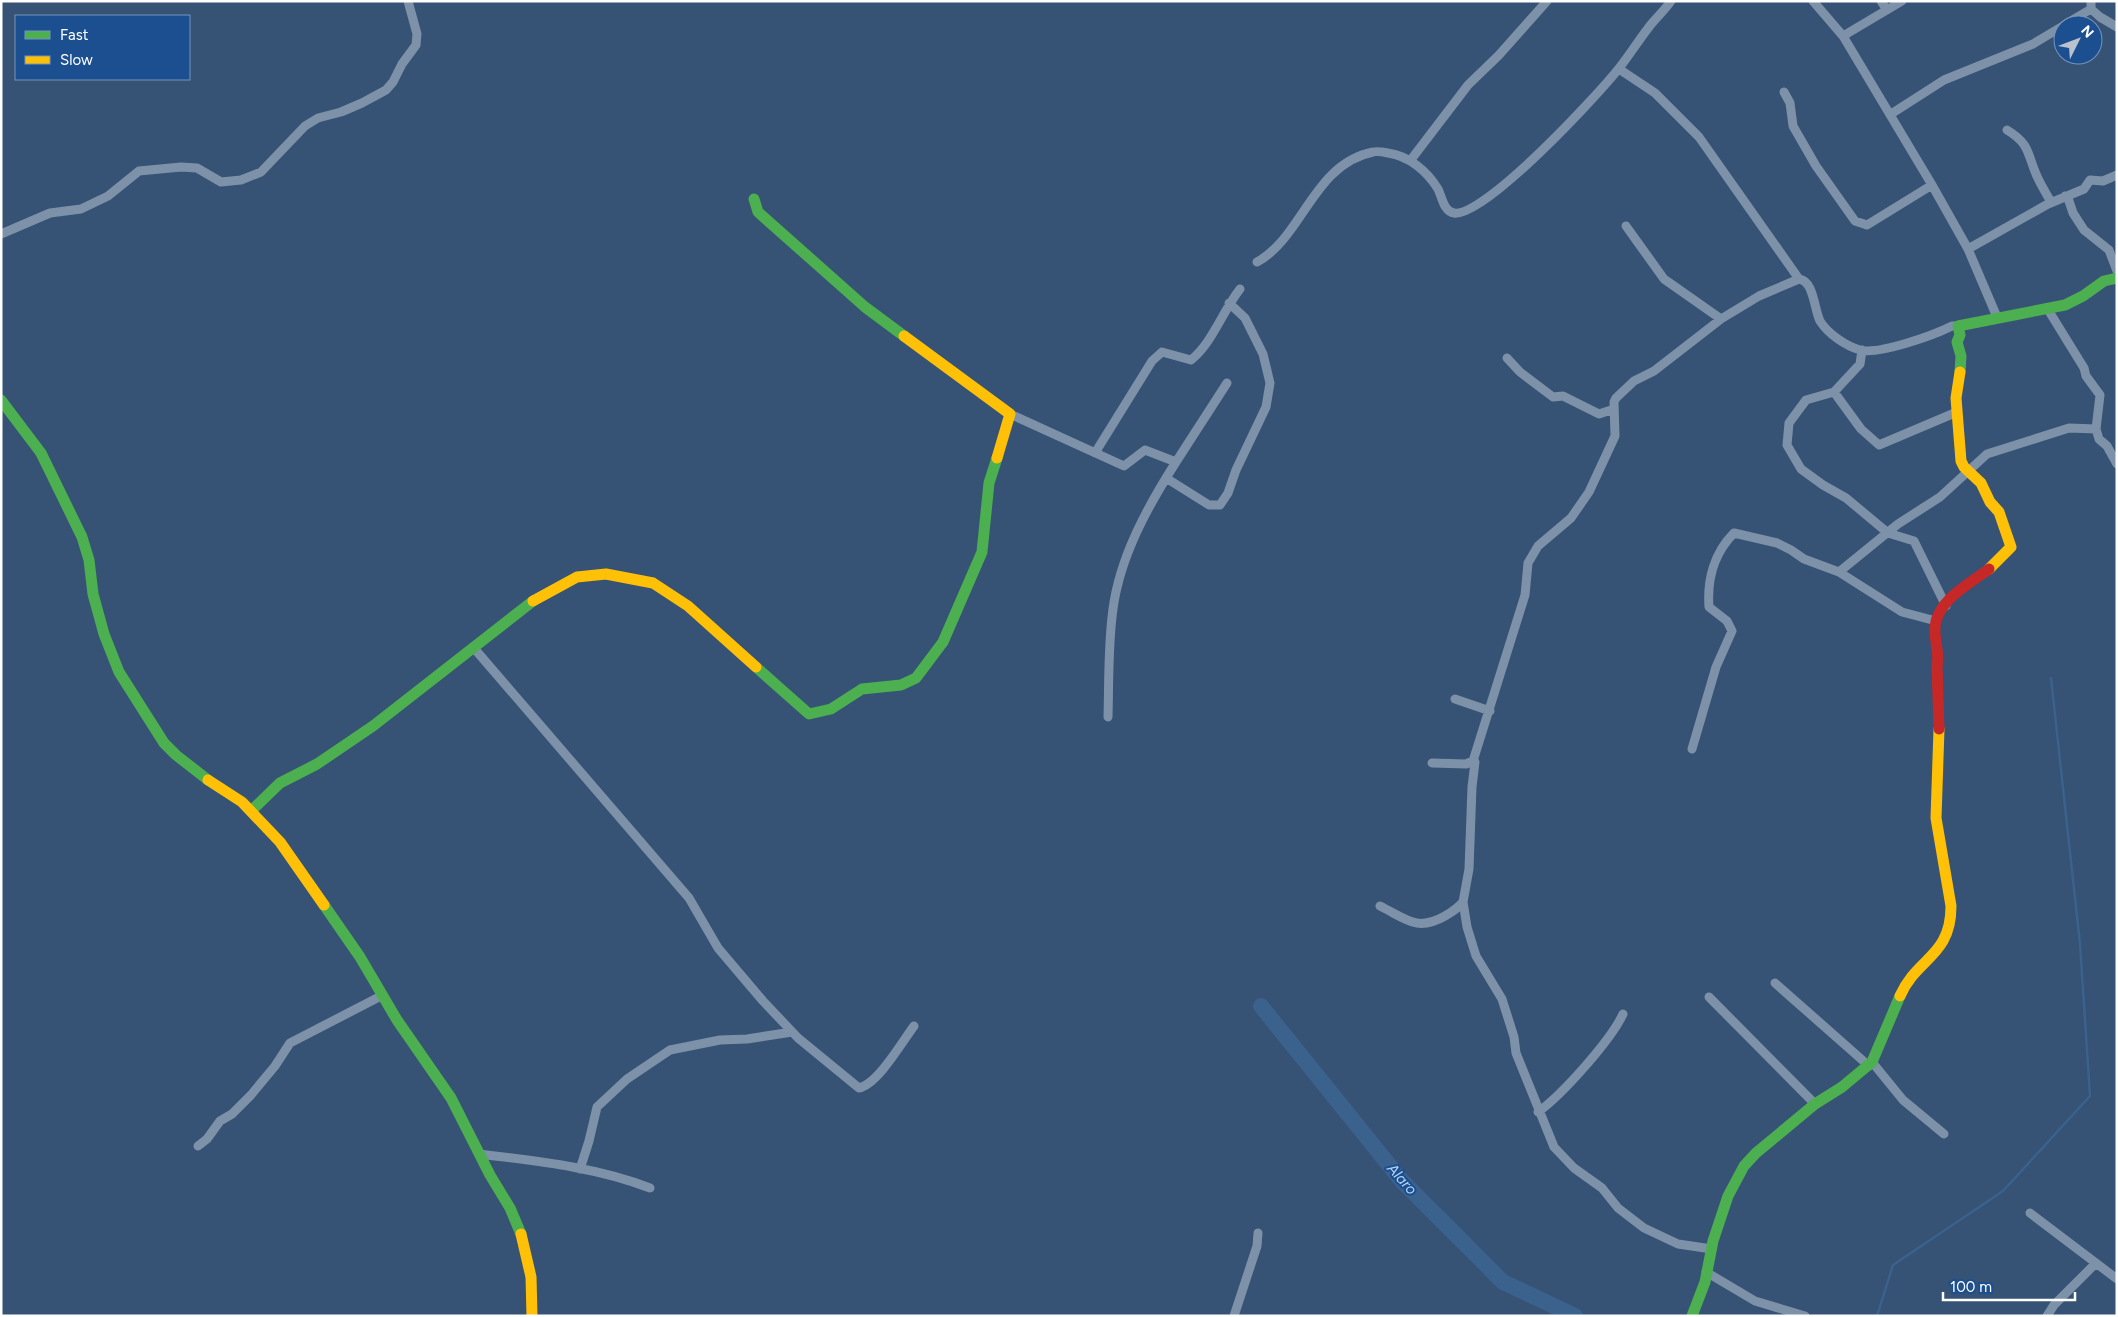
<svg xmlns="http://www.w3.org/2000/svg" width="2118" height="1317" font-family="Figtree,sans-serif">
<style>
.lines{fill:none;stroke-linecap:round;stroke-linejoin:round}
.stream{stroke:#3b618d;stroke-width:2.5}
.river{stroke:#3b618d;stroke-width:16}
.street{stroke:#7d92a8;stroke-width:9}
.fast{stroke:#4caf50;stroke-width:11}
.slow{stroke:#ffc107;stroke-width:11}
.jam{stroke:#c62828;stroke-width:11}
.labels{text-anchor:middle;stroke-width:4;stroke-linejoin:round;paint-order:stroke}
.water-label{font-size:15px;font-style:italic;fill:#b5d3f5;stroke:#1b4f8f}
</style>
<rect width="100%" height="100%" fill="#365274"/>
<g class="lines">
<path class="stream" d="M1877,1316L1893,1265L2003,1191L2090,1096L2080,944L2051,678"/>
<path class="river" d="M1261,1006L1402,1181L1503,1282L1575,1316"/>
<path class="street" d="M1813,1L1843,36L1932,185L1968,249L1997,317
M1881,1L1887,10
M2091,1V9L2100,17L2117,27
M2064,25L2091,9
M1843,36L1902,1
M1619,69L1655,93L1699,137L1799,279
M1784,92L1790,103L1793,126L1816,166L1855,221L1867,225L1932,185
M1891,114L1944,80L2033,44L2063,26
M2007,130C2030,144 2027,153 2036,174C2040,184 2046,193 2051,202
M1410,161L1468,85L1499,55L1547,1
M2065,196L2068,198L2073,213L2084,230L2109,250L2117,271
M1626,226L1664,279L1721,319
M1,234L50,213L81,209L108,196L139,171L181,167L197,168L221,182L241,180L261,172L305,126L318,118L341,112L362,103L386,90L393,82L402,64L416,45L417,34L408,1
M1968,249L2048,204L2084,189L2090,180L2103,181L2117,175
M1257,262C1303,237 1313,164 1373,152C1377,151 1383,152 1388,153C1409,156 1427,171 1438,189C1442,197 1444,212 1454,213C1484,218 1599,94 1620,67C1630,54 1639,40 1649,27C1656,18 1664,11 1671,1
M2047,308L2084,368L2086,376L2100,395L2096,429L2099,439L2107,446L2117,464
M1862,350L1860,364L1834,392L1806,400L1789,423L1787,445L1801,469L1823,485L1846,498L1888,533L1914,541L1946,606
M1507,358L1520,372L1553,397L1563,396L1599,414L1614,409
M1834,392L1861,429L1879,445L1957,412
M1010,414L1124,466L1145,450L1176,462C1148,506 1120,556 1113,609C1108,644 1109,681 1108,717
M1095,453L1152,361L1162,352L1191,360C1213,342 1222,312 1240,289
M1176,462L1227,383
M1166,478L1209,505H1220L1228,493L1236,470L1266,407L1270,383L1263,354L1245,318L1229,303
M1839,572L1898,524L1940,497L1987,454L2069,428L2096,429
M473,647L689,898L718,948L763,1001L798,1038L859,1088C878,1084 902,1042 914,1026
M1455,699L1490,711
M1692,749L1716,667L1732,631L1727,621L1709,607C1707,580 1714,553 1734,533L1777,543L1791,550L1804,559L1839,572L1902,612L1936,621
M1473,761L1475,762L1472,787L1469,869L1463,902L1467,927L1476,956L1502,999L1514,1037L1516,1053L1554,1147L1574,1168L1602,1188L1618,1208L1644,1228L1678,1244L1712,1249
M1432,763L1466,764L1473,761L1525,595L1528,563L1538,546L1571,518L1589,492L1615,436L1614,402L1616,398L1634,381L1654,371L1721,319L1759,296L1799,279C1814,281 1814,309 1820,321C1828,334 1846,346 1860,350C1879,355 1934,335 1952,326H1958
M1380,906C1406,919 1417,932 1445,916C1452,912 1458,908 1463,902
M1775,983L1869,1066
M1709,997L1815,1104
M1872,1062L1903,1100L1944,1134
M1538,1112C1562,1095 1611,1040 1623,1014
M198,1146L207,1139L220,1121L232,1114L251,1095L275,1066L290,1043L383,995
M479,1154C536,1161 596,1167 650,1188
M580,1169L589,1141L597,1107L627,1079L670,1050L720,1040L747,1039L792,1032
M2030,1213L2117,1279
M1706,1272L1755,1301L1805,1316
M1234,1316L1257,1246L1258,1233
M2047,1316L2054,1305L2096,1263"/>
<path class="fast" d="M754,199L758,212L865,307L904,336
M1960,372L1961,356L1957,342L1960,335L1958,326L2065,305L2083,296L2104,281L2117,278
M1,400L41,453L82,537L89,560L93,594L104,634L119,672L164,743L176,755L208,780
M756,667L809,714L831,709L862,689L901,685L916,678L943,642L982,552L989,483L997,458
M251,811L280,783L317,764L373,726L533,601
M324,905L360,957L397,1020L451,1098L490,1175L510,1208L521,1234
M1692,1316L1705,1282L1713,1241L1728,1196L1744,1166L1756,1153L1815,1104L1842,1087L1872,1062L1900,996"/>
<path class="slow" d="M904,336L1010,414L997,458
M1960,372L1956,398L1961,461L1964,467L1981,483L1990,502L1999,512L2011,547L1989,569
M533,601L577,577L606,574L653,583L688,606L756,667
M208,780L242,802L280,842L324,905
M1900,996C1917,957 1951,957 1951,906L1936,818L1939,729
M521,1234L531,1277L532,1316"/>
<path class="jam" d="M1939,729L1937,665C1940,656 1934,639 1935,627C1937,600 1971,583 1989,569"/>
</g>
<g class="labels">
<g class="water-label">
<text transform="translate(1402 1179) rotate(48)" y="5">Alaro</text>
</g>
</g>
<rect width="2118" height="1317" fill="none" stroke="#ffffff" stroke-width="5"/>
<rect x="15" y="15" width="175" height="65" fill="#1b4f8f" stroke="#7695bc"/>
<rect x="25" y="31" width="25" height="8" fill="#4caf50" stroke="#7695bc"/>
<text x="60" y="40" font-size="15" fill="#ffffff">Fast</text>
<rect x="25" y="56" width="25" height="8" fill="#ffc107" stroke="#7695bc"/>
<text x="60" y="65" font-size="15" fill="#ffffff">Slow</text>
<g transform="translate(2078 40) rotate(48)"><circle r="24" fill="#1b4f8f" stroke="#7695bc"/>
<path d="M0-4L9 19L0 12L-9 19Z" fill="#b9c2ce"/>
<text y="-8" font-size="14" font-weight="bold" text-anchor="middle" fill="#ffffff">N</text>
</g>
<path d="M1943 1292v8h132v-8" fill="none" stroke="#ffffff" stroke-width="2.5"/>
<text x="1950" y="1292" font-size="15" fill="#ffffff" stroke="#1b4f8f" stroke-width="4" paint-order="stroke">100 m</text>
</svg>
